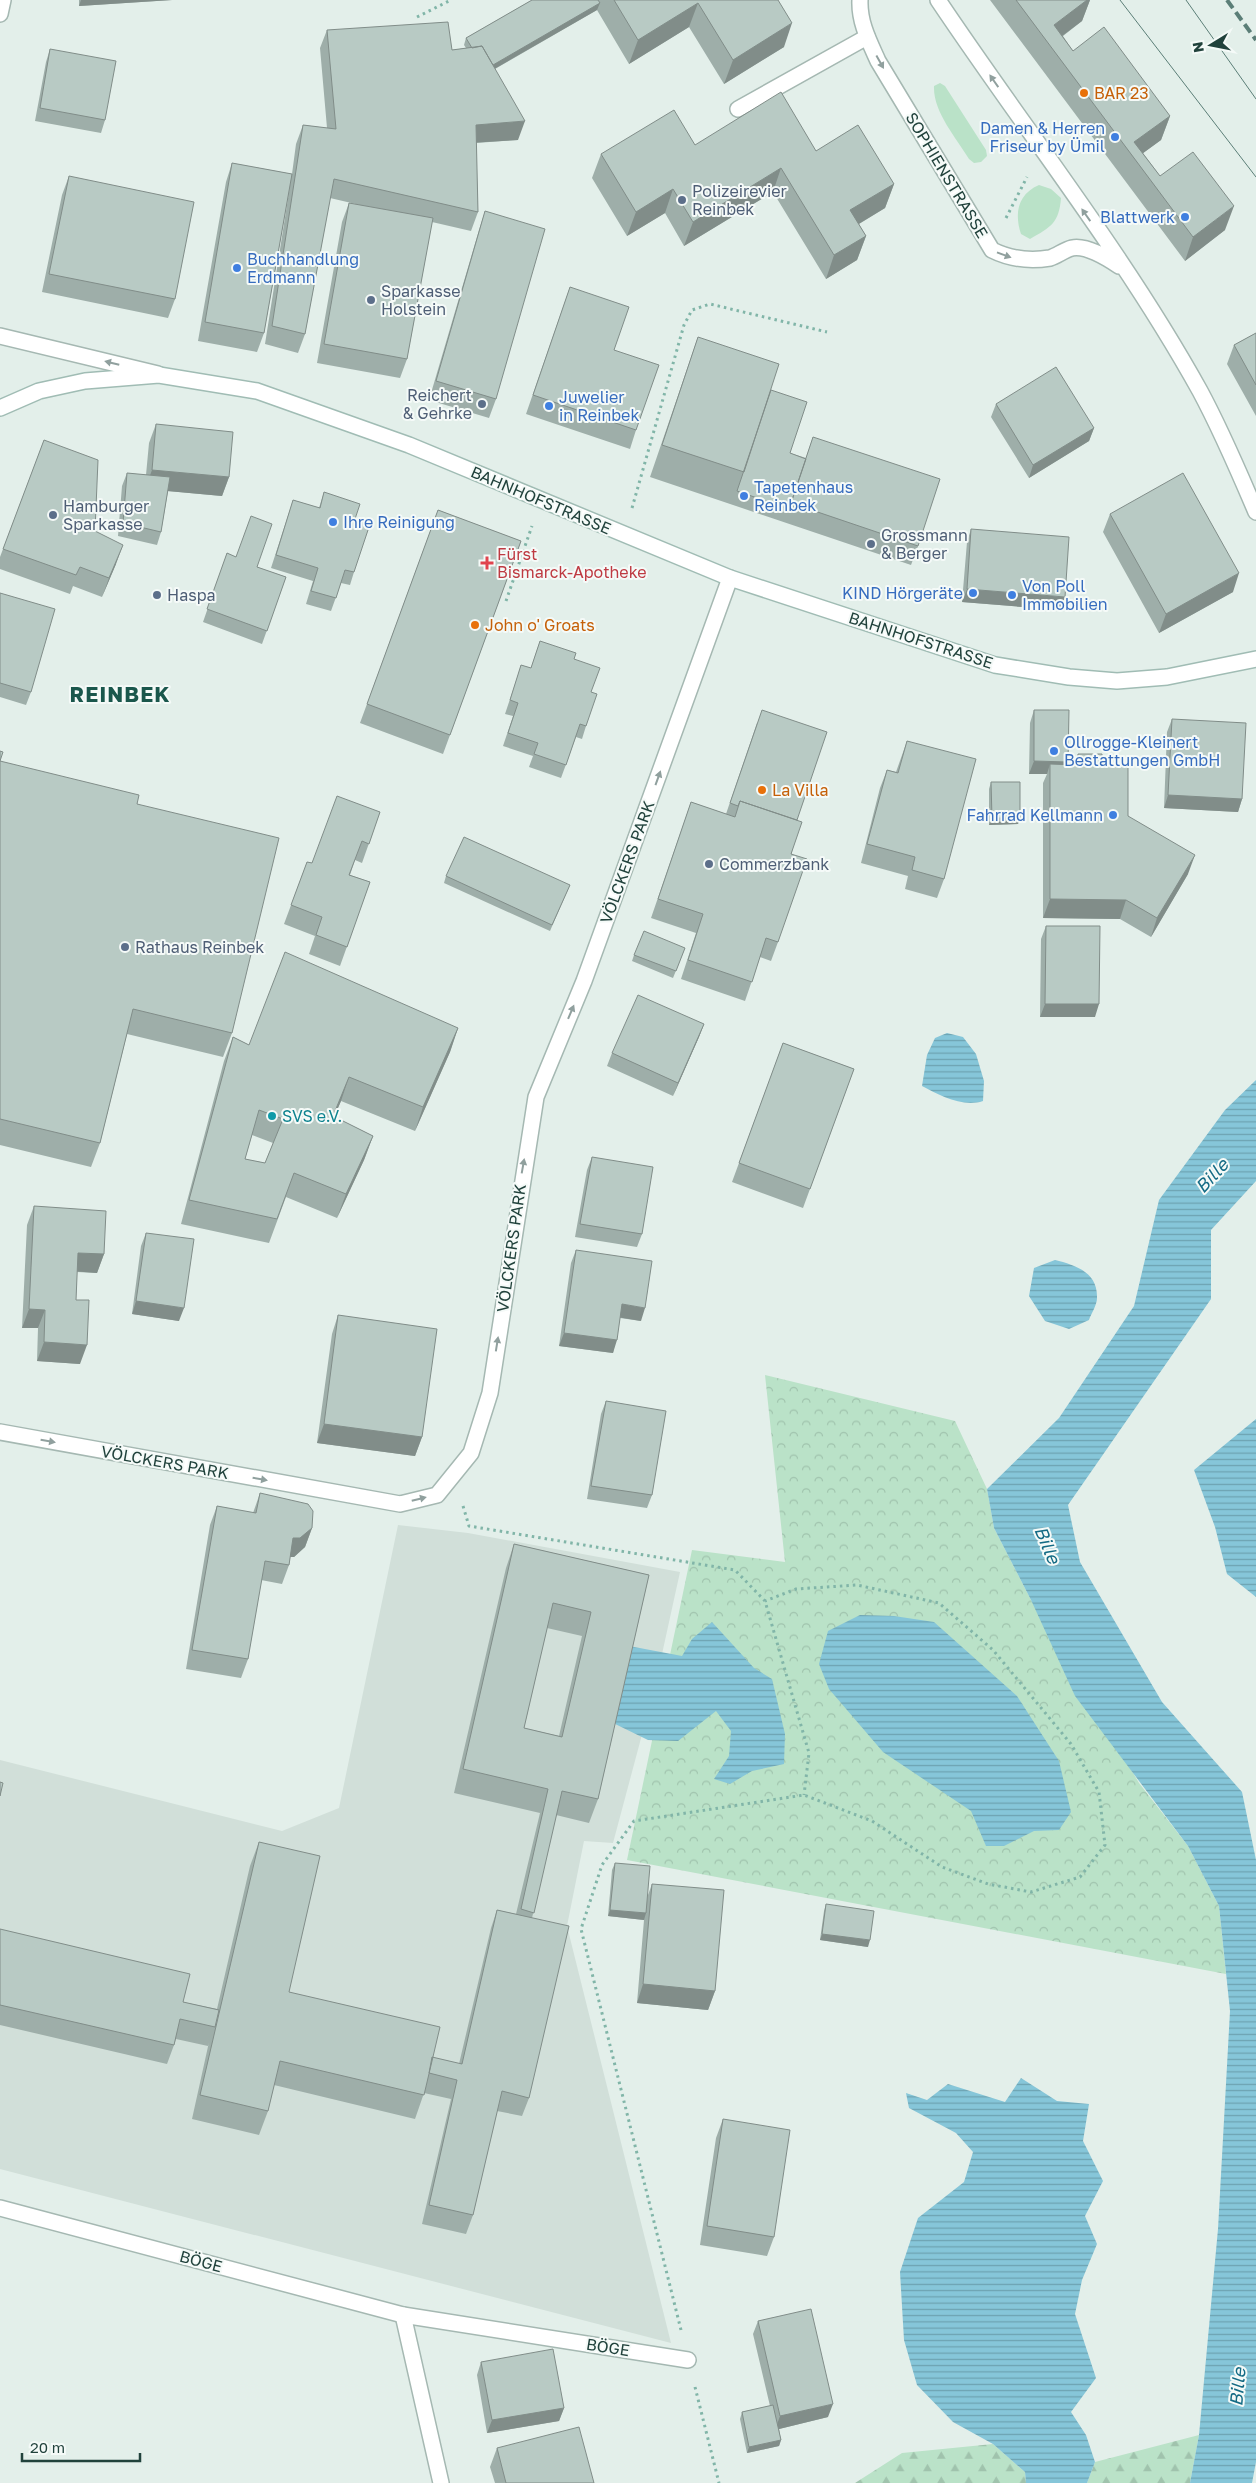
<svg xmlns="http://www.w3.org/2000/svg" width="1256" height="2483" font-family="'Golos Text',sans-serif">
<style>
.built{fill:#d1dfd9}
.grass{fill:#bae2c8}
.forest{fill:url(#forest-firs)}
.park{fill:url(#park-crowns)}
.water{fill:url(#water-rules)}
.lines{fill:none;stroke-linecap:round;stroke-linejoin:round}
.lane-casing{stroke:#a5b8b2;stroke-width:18}
.street-casing{stroke:#a5b8b2;stroke-width:18}
.secondary-casing{stroke:#a0bcb4;stroke-width:18}
.path{stroke:#81b5a8;stroke-width:3;stroke-dasharray:2.5 4;stroke-linecap:butt}
.lane{stroke:#fff;stroke-width:15}
.street{stroke:#fff;stroke-width:15}
.secondary{stroke:#fff;stroke-width:15}
.tram{stroke:#5b7e77;stroke-width:1}
.rail{stroke:#5b7e77;stroke-width:4;stroke-dasharray:10 5;stroke-linecap:butt}
.wall{fill:#9eaea9;fill-rule:evenodd}
.shaded-wall{fill:#818d89}
.building{fill:#b8cac4;stroke:#818d89;fill-rule:evenodd}
.oneway{fill:#90a09e}
.food-dot{fill:#e8710a;stroke:#f5faf8;stroke-width:2}
.shop-dot{fill:#3f7fe0;stroke:#f5faf8;stroke-width:2}
.service-dot{fill:#5c6f8a;stroke:#f5faf8;stroke-width:2}
.health-dot{fill:#e0444e;stroke:#f5faf8;stroke-width:2}
.culture-dot{fill:#0f9aa8;stroke:#f5faf8;stroke-width:2}
.labels{text-anchor:middle;stroke-width:4;stroke-linejoin:round;paint-order:stroke}
.food-label{font-size:16px;fill:#c56008;stroke:#f5faf8;text-anchor:start}
.shop-label{font-size:16px;fill:#366cbe;stroke:#f5faf8;text-anchor:start}
.street-label{font-size:16px;fill:#21423c;stroke:#f5faf8}
.service-label{font-size:16px;fill:#4e5e75;stroke:#f5faf8;text-anchor:start}
.health-label{font-size:16px;fill:#be3a42;stroke:#f5faf8;text-anchor:start}
.culture-label{font-size:16px;fill:#0d838f;stroke:#f5faf8;text-anchor:start}
.water-label{font-size:18px;font-style:italic;fill:#146b85;stroke:#f5faf8}
.district-label{font-size:21px;font-weight:bold;letter-spacing:1px;fill:#1a574c;stroke:#f5faf8}
</style>
<defs>
<pattern id="forest-firs" width="22" height="20" patternUnits="userSpaceOnUse" patternTransform="scale(1.25)"><rect width="22" height="20" fill="#bae2c8"/><path d="M5 1l3.5 6h-7zM16 11l3.5 6h-7z" fill="#a0c3ad"/></pattern>
<pattern id="park-crowns" width="20" height="18" patternUnits="userSpaceOnUse" patternTransform="scale(1.25)"><rect width="20" height="18" fill="#bae2c8"/><path d="M2 6a3 3 0 1 1 6 0M12 15a3 3 0 1 1 6 0" fill="none" stroke="#a0c3ad"/></pattern>
<pattern id="water-rules" width="6" height="5" patternUnits="userSpaceOnUse" patternTransform="scale(1.25)"><rect width="6" height="5" fill="#86c6d9"/><path d="M0 2.5h6" fill="none" stroke="#6da2b1"/></pattern>
</defs>
<rect width="100%" height="100%" fill="#e3efea"/>
<path class="built" d="M398,1525L468,1533L680,1572L655,1686L613,1843L584,1841L567,1926L671,2343L0,2169V1760L282,1831L339,1808Z"/>
<path class="grass" d="M940,83L945,86L986,150L987,156L981,162L974,163L969,159C956,137 933,112 934,86Z
M1039,185L1051,189L1061,198C1059,223 1051,227 1030,239L1021,234C1014,213 1018,194 1039,185Z"/>
<path class="forest" d="M1199,2435L1190,2483H1087L1095,2462Z
M993,2444L1025,2472L1026,2483H855L902,2453Z"/>
<path class="park" d="M765,1375L955,1421L987,1489L994,1528L1031,1600L1139,1783L1188,1846L1219,1906L1226,1974L627,1860L692,1550L785,1562Z"/>
<path class="water" d="M947,1033L963,1037L976,1054L984,1081L983,1101C963,1108 939,1095 922,1086L927,1055L935,1038Z
M1256,1080V1181L1211,1230V1299L1068,1505L1080,1562L1162,1702L1242,1792L1256,1860V2462L1252,2483H1190L1199,2435L1218,2229L1230,2011L1219,1906L1188,1846L1075,1696L1031,1600L994,1528L987,1489L1059,1418L1134,1306L1159,1200L1225,1110Z
M1055,1260C1075,1265 1098,1272 1097,1298C1097,1305 1091,1314 1089,1320L1069,1329L1045,1321L1029,1296L1034,1268Z
M1256,1419V1597L1227,1574L1215,1527L1194,1470Z
M860,1615L894,1616L934,1622L1017,1696L1059,1761L1071,1812L1059,1830L1034,1831L1004,1846H986L971,1811L883,1752L829,1689L819,1664L828,1631Z
M712,1622L754,1668L772,1679L785,1734L784,1764L752,1771L730,1784L714,1779L729,1756L731,1731L716,1711L678,1741L648,1740L611,1722L629,1646L682,1656L692,1639Z
M1021,2078L1057,2101L1089,2104L1083,2141L1103,2181L1085,2216L1097,2244L1082,2280L1075,2314L1096,2378L1071,2412L1086,2435L1095,2462L1087,2483H1026L1025,2472L993,2444L953,2422L917,2385L904,2340L900,2272L918,2218L964,2182L973,2152L956,2133L909,2108L906,2093L927,2100L948,2084L1005,2102Z"/>
<g class="lines">
<g class="lane-casing">
<path id="lane" d="M738,109L867,37
M403,2315L441,2483"/>
</g>
<g class="street-casing">
<path id="street" d="M860,0C859,22 869,41 878,61L992,250C1010,259 1031,261 1050,258C1057,256 1064,250 1072,248C1087,245 1107,258 1119,266
M938,0C1025,130 1124,254 1200,391C1221,430 1239,472 1256,512
M0,14L3,0
M0,336L158,374
M0,1432L400,1504L437,1495L471,1453L490,1393L536,1097L584,981L730,578
M0,2208L403,2315L688,2360"/>
</g>
<g class="secondary-casing">
<path id="secondary" d="M0,408L39,391L85,381L159,375L257,391L409,445L730,578L995,665L1069,677L1117,681L1167,677L1256,659"/>
</g>
<path class="path" d="M417,17L451,0
M1006,218L1027,177
M632,508L684,325L692,310L710,304L827,332
M506,601L532,526
M463,1506L469,1526L735,1570L765,1601L809,1753L804,1795
M681,2330L581,1929L602,1865L634,1821L804,1795L872,1821L942,1867L988,1884L1031,1892L1080,1877L1105,1845L1099,1792L1071,1744L993,1650L939,1603L857,1585L796,1589L765,1601
M695,2387L719,2483"/>
<use href="#lane" class="lane"/>
<use href="#street" class="street"/>
<use href="#secondary" class="secondary"/>
<path class="tram" d="M1120,0L1256,177
M1186,0L1256,99"/>
<path class="rail" d="M1227,0L1256,40"/>
</g>
<path class="wall" d="M79,0H172L79,6Z
M532,0H778L784,47L724,84L689,27L629,64L597,10L495,69L518,140L476,143L478,212L471,231L432,222L407,359L400,378L317,363L342,222L349,203L360,205L330,198L305,334L298,353L265,344L290,186L264,333L257,352L198,341L226,182L232,163L292,174L296,144L303,125L327,128L320,48L327,30L452,50L466,48L464,45L466,38Z
M990,0H1090L1082,21L1063,36L1073,51L1170,116L1161,140L1143,153L1160,176L1225,230L1185,261Z
M50,49L105,120L101,133L35,121L46,62Z
M695,145L816,151L894,184L885,208L859,224L866,236L857,260L826,279L773,192L684,246L665,213L627,236L592,178L601,154Z
M69,176L175,299L168,318L42,292L62,195Z
M485,211L496,399L489,418L429,400L479,230Z
M570,287L614,350L636,430L630,449L526,414Z
M1256,333V416L1227,364L1234,345Z
M698,337L771,390L790,453L806,458L813,437L918,546L911,565L650,477L687,369Z
M996,404L1094,428L1089,441L1029,478L991,417Z
M156,424L229,477L222,496L168,491L161,532L157,545L118,536L122,486L127,473L146,475L149,443Z
M44,440L95,531L116,564L102,597L73,586L70,594L0,569V557Z
M324,492L355,519L354,572L350,585L341,583L331,611L306,604L313,581L271,568L293,500L319,508Z
M438,510L521,541L443,754L360,723Z
M1110,514L1233,592L1159,633L1103,532Z
M971,529L1060,610L962,602L967,542Z
M227,553L257,567L286,577L262,644L203,622Z
M0,593L31,692L26,705L0,697Z
M540,641L574,659L591,692L586,726L582,739L576,737L561,778L529,767L533,756L503,746L513,716L505,714L517,678L521,665L531,668Z
M1034,710L1068,762L1067,765H1074L1078,754L1102,765L1128,816L1188,874L1151,937L1120,919L1043,918V783L1047,774H1029L1030,723Z
M1172,719L1242,799L1238,812L1164,808L1167,732Z
M757,723L797,820L778,942L771,961L760,957L745,1001L681,979L696,933L651,918L691,802L726,814Z
M907,741L944,879L937,898L905,889L908,876L861,863L880,788L887,770L896,772Z
M0,751V761L137,804L232,1033L223,1057L127,1034L100,1143L91,1167L0,1145Z
M991,782L1020,818L1018,824L989,825V789Z
M380,812L362,863L355,860L350,875L370,882L340,966L309,954L315,936L284,924L307,862L312,863Z
M446,876L570,885L550,931L444,883Z
M1046,926L1095,1017H1040L1041,939Z
M685,948L673,978L632,961L634,955Z
M704,1024L699,1037L673,1096L607,1066L612,1053Z
M458,1028L450,1052L415,1131L341,1101L334,1117L373,1136L364,1160L337,1218L286,1197L269,1243L181,1224L224,1061L233,1037L249,1045ZM252,1135L273,1143L265,1163L245,1159Z
M783,1043L854,1069L803,1208L732,1182Z
M592,1157L642,1234L637,1247L575,1237L587,1170Z
M34,1206L104,1254L97,1273L77,1272L76,1300L80,1364L37,1361L38,1328H22L27,1225Z
M146,1233L179,1321L132,1314L141,1246Z
M576,1250L641,1321L620,1318L613,1353L559,1346L571,1263Z
M338,1315L422,1437L415,1456L317,1443L332,1334Z
M606,1401L652,1495L647,1508L587,1499L601,1414Z
M260,1493L312,1528L305,1547L294,1557H290L289,1565L282,1584L261,1580L248,1659L241,1678L186,1669L210,1525L217,1506L253,1513Z
M514,1544L649,1575L598,1799L589,1823L556,1815L532,1918L529,2098L522,2116L497,2111L473,2215L466,2234L422,2224L451,2099L424,2093L415,2119L274,2085L268,2111L259,2135L192,2119L209,2042L208,2046L176,2039L174,2045L167,2064L0,2025V1929L183,2002L217,2009L250,1866L259,1842L289,1992L432,2057L459,2064L491,1928L497,1910L516,1914L540,1813L454,1793L506,1568ZM547,1628L582,1636L559,1736L524,1728Z
M615,1863L648,1895L652,1884L715,1991L708,2010L637,2003L644,1920L608,1916L612,1870Z
M826,1904L868,1947L820,1940L824,1911Z
M723,2119L774,2237L767,2256L700,2245L716,2138Z
M758,2321L828,2417L779,2429L781,2440L779,2446L747,2453L740,2419L742,2412L770,2406L753,2334Z
M481,2362L564,2408L559,2421L487,2433L477,2375Z
M497,2448L594,2483H495L490,2467Z"/>
<path class="shaded-wall" d="M81,0H172L79,6Z
M1087,0H1090L1082,21L1050,45L1054,25Z
M600,3L597,10L482,76L484,70Z
M698,3L689,27L629,64L638,40Z
M792,23L784,47L724,84L733,60Z
M1170,116L1161,140L1135,159L1134,142Z
M525,121L518,140L469,143L476,125Z
M781,168L773,192L684,246L693,222Z
M894,184L885,208L842,234L850,210Z
M673,189L665,213L627,236L636,212Z
M1234,206L1225,230L1185,261L1193,237Z
M866,236L857,260L826,279L834,255Z
M1094,428L1089,441L1029,478L1033,465Z
M152,470L229,477L222,496L145,489Z
M123,545L116,564L102,597L109,578Z
M1239,573L1233,592L1159,633L1166,614Z
M967,589L1065,597L1060,610L962,602Z
M1034,761L1068,762L1063,775L1050,764L1047,774H1029Z
M1168,795L1242,799L1238,812L1164,808Z
M992,818H1020L1018,824L989,825Z
M1195,855L1188,874L1151,937L1157,918Z
M1050,899L1126,900L1120,919L1043,918Z
M1045,1004H1099L1095,1017H1040Z
M704,1024L699,1037L673,1096L678,1083Z
M458,1028L450,1052L415,1131L423,1107Z
M349,1077L341,1101L324,1140L333,1116Z
M373,1136L364,1160L337,1218L346,1194Z
M78,1253L104,1254L97,1273L71,1271Z
M136,1301L184,1308L179,1321L132,1314Z
M622,1304L645,1308L641,1321L617,1317Z
M29,1309L45,1310L38,1328H22Z
M564,1333L617,1340L613,1353L559,1346Z
M44,1342L87,1345L80,1364L37,1361Z
M324,1424L422,1437L415,1456L317,1443Z
M312,1528L305,1547L294,1557H286L293,1538Z
M610,1910L646,1913L644,1920L608,1916Z
M822,1934L870,1940L868,1947L820,1940Z
M643,1984L715,1991L708,2010L637,2003Z
M833,2404L828,2417L775,2430L780,2416Z
M564,2408L559,2421L487,2433L492,2420Z
M781,2440L779,2446L747,2453L749,2447Z"/>
<path class="building" d="M532,0H598L600,3L493,65L482,46L472,48L466,38Z
M614,0H778L792,23L733,60L698,3L638,40Z
M1016,0H1087L1054,25L1073,51L1104,27L1170,116L1134,142L1160,176L1193,152L1234,206L1193,237Z
M448,22L452,50L482,46L525,121L476,125L478,212L334,179L305,334L272,326L303,125L336,129L327,30Z
M50,49L116,61L105,120L40,108Z
M781,92L816,151L858,125L894,184L850,210L866,236L834,255L781,168L693,222L673,189L636,212L601,154L674,110L695,145Z
M232,163L292,174L264,333L205,322Z
M69,176L194,202L175,299L49,274Z
M349,203L433,218L407,359L324,344Z
M485,211L545,229L496,399L436,381Z
M570,287L629,307L614,350L659,365L636,430L533,395Z
M1256,333V385L1234,345Z
M698,337L779,364L744,472L662,445Z
M1056,367L1094,428L1033,465L996,404Z
M771,390L807,402L790,453L806,459L789,509L737,491Z
M156,424L233,432L229,477L152,470Z
M813,437L940,479L918,546L791,503Z
M44,440L98,460L95,531L123,545L109,578L80,567L76,575L3,549Z
M127,473L170,477L161,532L123,523Z
M1183,473L1239,573L1166,614L1110,514Z
M324,492L360,504L355,519L370,524L354,572L345,570L336,598L311,591L318,568L276,555L293,500L320,508Z
M438,510L521,541L450,735L367,704Z
M251,516L272,524L257,567L286,577L267,631L207,609L227,553L236,557Z
M971,529L1069,537L1065,597L967,589Z
M0,593L55,609L31,692L0,683Z
M540,641L576,653L574,659L600,668L591,692L597,694L586,726L580,724L566,765L534,754L538,743L508,733L518,703L510,700L521,665L531,668Z
M762,710L827,732L797,820L740,801L738,806L730,803Z
M1034,710H1069L1068,762L1034,761Z
M1172,719L1246,723L1242,799L1168,795Z
M907,741L976,759L944,879L912,870L915,857L867,844L887,770L898,773Z
M0,751L3,752L0,761L139,795L137,804L279,838L232,1033L133,1009L100,1143L0,1119Z
M1078,754H1102V765H1128V816L1195,855L1157,918L1126,900L1050,899V764L1078,765Z
M991,782H1020V818H992Z
M337,796L380,812L369,844L362,841L349,875L370,882L347,947L316,935L322,917L291,905L307,862L312,863Z
M740,801L802,822L791,854L807,859L778,942L766,938L752,982L688,960L703,914L658,899L691,802L735,817Z
M464,837L570,885L552,925L446,876Z
M1046,926H1100L1099,1004H1045Z
M644,931L685,948L676,971L634,955Z
M285,952L458,1028L423,1107L349,1077L333,1116L373,1136L346,1194L294,1173L277,1219L189,1200L233,1037L249,1045ZM259,1110L283,1119L265,1163L245,1159Z
M638,995L704,1024L678,1083L612,1053Z
M783,1043L854,1069L810,1189L739,1163Z
M592,1157L653,1167L642,1234L580,1224Z
M34,1206L106,1211L104,1254L78,1253L76,1300H89L87,1345L44,1342L45,1310L29,1309Z
M146,1233L194,1239L184,1308L136,1301Z
M576,1250L652,1261L645,1308L622,1304L617,1340L564,1333Z
M338,1315L437,1329L422,1437L324,1424Z
M606,1401L666,1411L652,1495L591,1486Z
M260,1493L308,1504L313,1511L312,1528L300,1538H293L289,1565L265,1561L248,1659L192,1650L217,1506L256,1513Z
M514,1544L649,1575L598,1799L562,1791L534,1913L521,1909L548,1789L463,1769ZM553,1603L591,1612L562,1737L524,1728Z
M0,1782L3,1783L0,1796Z
M259,1842L320,1856L289,1992L440,2027L424,2095L280,2061L268,2111L200,2095Z
M615,1863L650,1866L646,1913L610,1910Z
M652,1884L724,1890L715,1991L643,1984Z
M826,1904L874,1911L870,1940L822,1934Z
M497,1910L569,1926L529,2098L502,2091L473,2215L429,2205L457,2080L429,2073L432,2057L462,2064Z
M0,1929L190,1974L183,2002L219,2010L215,2027L180,2019L174,2045L0,2005Z
M723,2119L790,2130L774,2237L707,2226Z
M811,2309L833,2404L780,2416L758,2321Z
M553,2349L564,2408L492,2420L481,2362Z
M773,2405L781,2440L749,2447L742,2412Z
M579,2427L594,2483H506L497,2448Z"/>
<defs><path id="oneway-solid" d="M-6-.8H1V-3.2L6.5 0L1 3.2V.8H-6Z" transform="scale(1.25)"/></defs>
<g class="oneway">
<use href="#oneway-solid" transform="translate(880 62) rotate(61)"/>
<use href="#oneway-solid" transform="translate(994 81) rotate(-125)"/>
<use href="#oneway-solid" transform="translate(1086 215) rotate(-125)"/>
<use href="#oneway-solid" transform="translate(1004 255) rotate(20)"/>
<use href="#oneway-solid" transform="translate(112 363) rotate(-166)"/>
<use href="#oneway-solid" transform="translate(658 778) rotate(-70)"/>
<use href="#oneway-solid" transform="translate(571 1012) rotate(-67)"/>
<use href="#oneway-solid" transform="translate(523 1166) rotate(-80)"/>
<use href="#oneway-solid" transform="translate(497 1344) rotate(-81)"/>
<use href="#oneway-solid" transform="translate(48 1441) rotate(10)"/>
<use href="#oneway-solid" transform="translate(260 1479) rotate(10)"/>
<use href="#oneway-solid" transform="translate(419 1499) rotate(-14)"/>
</g>
<g class="food-dot">
<circle cx="1084" cy="93" r="5"/>
<circle cx="475" cy="625" r="5"/>
<circle cx="762" cy="790" r="5"/>
</g>
<g class="shop-dot">
<circle cx="1115" cy="137" r="5"/>
<circle cx="1185" cy="217" r="5"/>
<circle cx="237" cy="268" r="5"/>
<circle cx="549" cy="406" r="5"/>
<circle cx="744" cy="496" r="5"/>
<circle cx="333" cy="522" r="5"/>
<circle cx="973" cy="593" r="5"/>
<circle cx="1012" cy="595" r="5"/>
<circle cx="1054" cy="751" r="5"/>
<circle cx="1113" cy="815" r="5"/>
</g>
<g class="service-dot">
<circle cx="682" cy="200" r="5"/>
<circle cx="371" cy="300" r="5"/>
<circle cx="482" cy="404" r="5"/>
<circle cx="53" cy="515" r="5"/>
<circle cx="871" cy="544" r="5"/>
<circle cx="157" cy="595" r="5"/>
<circle cx="709" cy="864" r="5"/>
<circle cx="125" cy="947" r="5"/>
</g>
<path class="health-dot" d="M484.5 555.5h5v5h5v5h-5v5h-5v-5h-5v-5h5z"/>
<circle class="culture-dot" cx="272" cy="1116" r="5"/>
<g class="labels">
<g class="food-label">
<text x="1094" y="99">BAR 23</text>
<text x="485" y="631">John o' Groats</text>
<text x="772" y="796">La Villa</text>
</g>
<g class="shop-label">
<text x="1105" y="134" text-anchor="end">Damen &amp; Herren<tspan x="1105" dy="18">Friseur by Ümil</tspan></text>
<text x="1175" y="223" text-anchor="end">Blattwerk</text>
<text x="247" y="265">Buchhandlung<tspan x="247" dy="18">Erdmann</tspan></text>
<text x="559" y="403">Juwelier<tspan x="559" dy="18">in Reinbek</tspan></text>
<text x="754" y="493">Tapetenhaus<tspan x="754" dy="18">Reinbek</tspan></text>
<text x="343" y="528">Ihre Reinigung</text>
<text x="1022" y="592">Von Poll<tspan x="1022" dy="18">Immobilien</tspan></text>
<text x="963" y="599" text-anchor="end">KIND Hörgeräte</text>
<text x="1064" y="748">Ollrogge-Kleinert<tspan x="1064" dy="18">Bestattungen GmbH</tspan></text>
<text x="1103" y="821" text-anchor="end">Fahrrad Kellmann</text>
</g>
<g class="street-label">
<text transform="translate(947 175) rotate(59)" y="6">SOPHIENSTRASSE</text>
<text transform="translate(541 500) rotate(23)" y="6">BAHNHOFSTRASSE</text>
<text transform="translate(921 640) rotate(18)" y="6">BAHNHOFSTRASSE</text>
<text transform="translate(627 862) rotate(-70)" y="6">VÖLCKERS PARK</text>
<text transform="translate(511 1248) rotate(-82)" y="6">VÖLCKERS PARK</text>
<text transform="translate(165 1462) rotate(10)" y="6">VÖLCKERS PARK</text>
<text transform="translate(201 2261) rotate(15)" y="6">BÖGE</text>
<text transform="translate(608 2347) rotate(9)" y="6">BÖGE</text>
</g>
<g class="service-label">
<text x="692" y="197">Polizeirevier<tspan x="692" dy="18">Reinbek</tspan></text>
<text x="381" y="297">Sparkasse<tspan x="381" dy="18">Holstein</tspan></text>
<text x="472" y="401" text-anchor="end">Reichert<tspan x="472" dy="18">&amp; Gehrke</tspan></text>
<text x="63" y="512">Hamburger<tspan x="63" dy="18">Sparkasse</tspan></text>
<text x="881" y="541">Grossmann<tspan x="881" dy="18">&amp; Berger</tspan></text>
<text x="167" y="601">Haspa</text>
<text x="719" y="870">Commerzbank</text>
<text x="135" y="953">Rathaus Reinbek</text>
</g>
<g class="health-label">
<text x="497" y="560">Fürst<tspan x="497" dy="18">Bismarck-Apotheke</tspan></text>
</g>
<g class="culture-label">
<text x="282" y="1122">SVS e.V.</text>
</g>
<g class="water-label">
<text transform="translate(1212 1176) rotate(-47)" y="6">Bille</text>
<text transform="translate(1047 1545) rotate(67)" y="6">Bille</text>
<text transform="translate(1238 2387) rotate(-85)" y="6">Bille</text>
</g>
<g class="district-label">
<text x="120" y="702">REINBEK</text>
</g>
</g>
<g transform="translate(1211 45) rotate(260)" stroke="#f5faf8" stroke-width="4" paint-order="stroke">
<path d="M0-4L9 19L0 12L-9 19Z" fill="#21423c"/>
<text y="-8" font-size="14" font-weight="bold" text-anchor="middle" fill="#21423c">N</text>
</g>
<path d="M22 2453v8h118v-8" fill="none" stroke="#21423c" stroke-width="2.5"/>
<text x="30" y="2453" font-size="15" fill="#21423c" stroke="#f5faf8" stroke-width="4" paint-order="stroke">20 m</text>
</svg>
